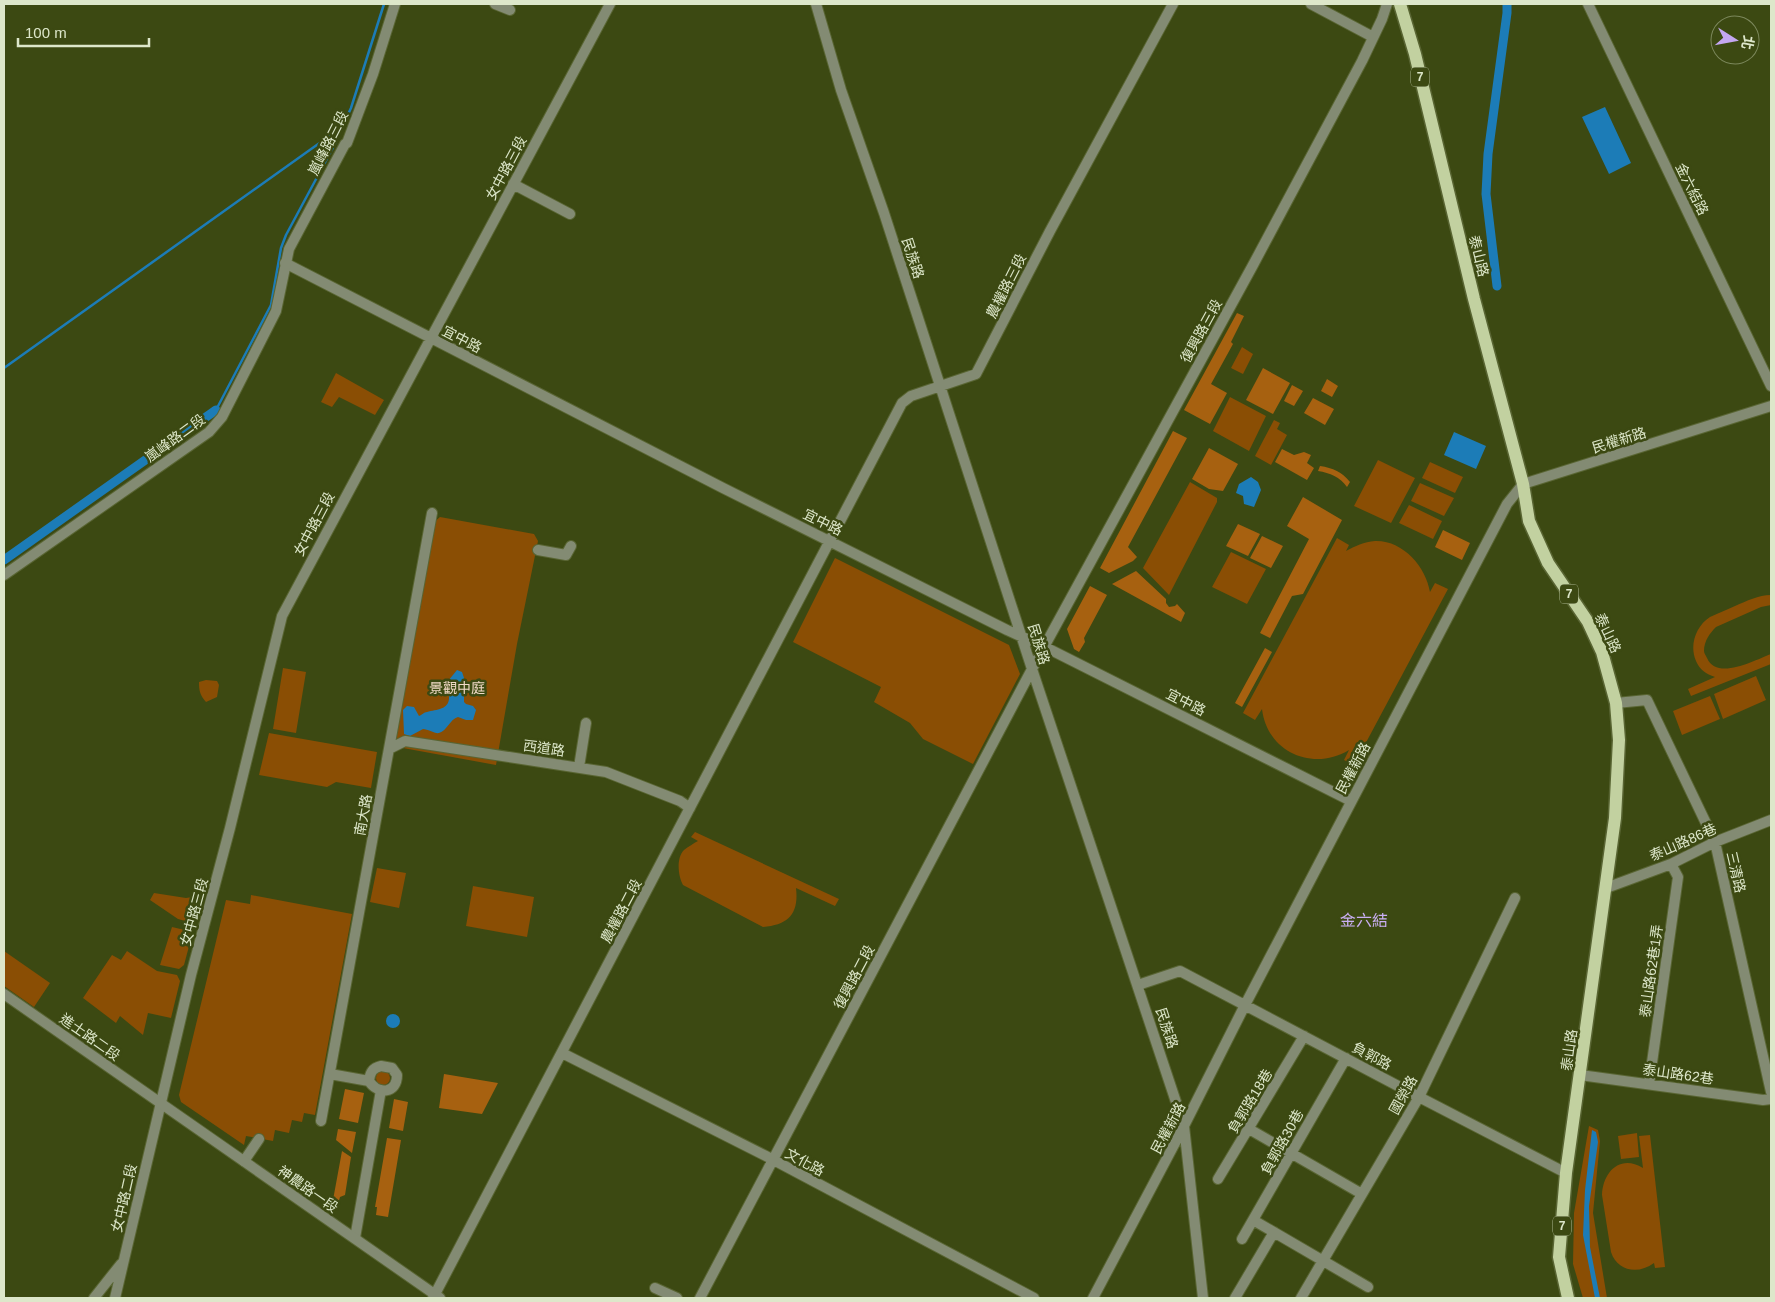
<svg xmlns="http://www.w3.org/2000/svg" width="1775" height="1302" font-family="Helvetica,'Noto Sans TC',sans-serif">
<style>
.green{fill:#8a4e04}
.forest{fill:#a76110}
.water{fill:#1c7cb7}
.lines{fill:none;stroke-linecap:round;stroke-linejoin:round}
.stream{stroke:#1c7cb7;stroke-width:2.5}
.canal{stroke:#1c7cb7;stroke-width:9}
.minor-casing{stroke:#596533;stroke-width:12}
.tertiary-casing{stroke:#596533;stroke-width:12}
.primary-casing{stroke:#596533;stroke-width:15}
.minor{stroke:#838b73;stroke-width:10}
.tertiary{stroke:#838b73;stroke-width:10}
.primary{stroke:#c2d1a0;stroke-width:12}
.labels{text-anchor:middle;stroke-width:5;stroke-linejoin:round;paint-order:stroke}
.shield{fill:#3c4912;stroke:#adb893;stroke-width:1}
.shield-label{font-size:12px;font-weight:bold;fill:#dde7ca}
.street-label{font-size:14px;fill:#dde7ca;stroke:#3c4912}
.park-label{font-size:14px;fill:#f0d9c6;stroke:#3c4912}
.quarter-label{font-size:16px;fill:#caaff4;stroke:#3c4912}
</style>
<rect width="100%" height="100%" fill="#3c4912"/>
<path class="green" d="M1242,347L1253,354L1243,374L1231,368Z
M336,373L384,400L375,415L339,397L332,407L321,402Z
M1230,397L1266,416L1249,451L1213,431Z
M1274,420L1280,423L1277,429L1287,435L1271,465L1255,456Z
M1378,460L1415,478L1391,523L1354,506Z
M1430,462L1463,477L1455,493L1422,478Z
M1190,482L1217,498V502L1169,595L1143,568Z
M1420,483L1454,498L1444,516L1411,501Z
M1409,505L1442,521L1433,539L1399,523Z
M440,517L534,534L538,541L517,644L496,765L392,746L433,523Z
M1337,538L1349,545L1346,551C1355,546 1364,542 1375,541C1403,540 1426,567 1430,592L1435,583L1448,589L1354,765L1344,760L1349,750C1313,772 1267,752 1262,709L1255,720L1243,713Z
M1231,552L1266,569L1247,604L1212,587Z
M835,558L1009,645L1020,674L973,764L923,739L910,723L874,702L881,687L793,642Z
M1771,595V605L1761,607L1716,627C1710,633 1704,641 1704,651C1704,653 1706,656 1707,658C1717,681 1755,660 1771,654V664L1691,696L1688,689L1715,677C1706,674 1700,670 1696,661C1689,645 1696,626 1710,617C1718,613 1727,610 1735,606C1747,601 1758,595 1771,595Z
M283,668L306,672L296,733L273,729Z
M1756,676L1766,700L1723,719L1714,694Z
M206,680L217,681L219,685L217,697L206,702C200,695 199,691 199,682Z
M1710,696L1720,719L1682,735L1673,711Z
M269,733L377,752L371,788L336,782L327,787L259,775Z
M695,832L839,899L835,906L796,888C799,913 789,925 763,927L683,885C678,876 676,858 684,850C688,847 694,843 698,841L691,837Z
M377,868L406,873L399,908L370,902Z
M473,886L534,897L527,937L466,926Z
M154,893L186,898L199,896L204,897L198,920L193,923L178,919L150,900Z
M251,895L352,914L315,1115L304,1113L302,1122L292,1120L289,1133L275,1130L273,1141L246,1136L244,1145L181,1102L179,1095L226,900L250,904Z
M172,927L189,931L192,935L184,965L179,969L160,965Z
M4,951L50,983L34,1007L4,986Z
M127,951L157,971L177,975L180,981L171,1018L148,1013L143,1035L120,1016L116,1023L83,998L112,955L121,960Z
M376 1078a7 7 0 1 1 14 0a7 7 0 1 1-14 0Z
M1589,1126L1598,1130L1600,1141L1593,1213L1607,1298H1583L1573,1264L1574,1213Z
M1637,1133L1639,1157L1621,1159L1618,1136Z
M1650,1135L1665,1267L1655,1268L1654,1263C1638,1275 1617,1271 1611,1252L1602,1195C1603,1172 1620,1154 1643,1168L1639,1136Z"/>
<path class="forest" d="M1237,313L1244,316L1231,342L1233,344L1211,384L1227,393L1210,424L1184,410Z
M1263,368L1290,383L1273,414L1246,400Z
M1327,379L1338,386L1332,397L1321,391Z
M1292,385L1303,391L1294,406L1284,401Z
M1313,398L1334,409L1325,425L1304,413Z
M1173,431L1187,438L1128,547L1137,557L1133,561L1109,573L1100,568Z
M1209,448L1238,464L1223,491L1209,489L1192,479Z
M1282,449L1294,455L1304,452L1311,455L1307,463L1314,468L1307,480L1275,462Z
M1320,466C1333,468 1342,472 1350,482L1347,487C1340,477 1330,473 1318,471Z
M1303,497L1342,520L1303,594L1292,596L1270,638L1260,633L1309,539L1287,526Z
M1238,524L1260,534L1248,556L1226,546Z
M1443,530L1470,543L1462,560L1435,547Z
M1262,536L1283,546L1271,568L1250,558Z
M1136,571L1166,599V603L1169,607L1175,606L1177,604L1185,613L1181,622L1112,584Z
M1090,586L1107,595L1084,638L1085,642L1079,652L1074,649L1067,629Z
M1265,648L1272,652L1242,707L1235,703Z
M444,1074L498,1083L482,1114L439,1108Z
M345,1089L364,1093L358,1123L339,1119Z
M394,1099L408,1102L403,1131L389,1128Z
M338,1129L356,1132L352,1153L336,1140Z
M387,1138L401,1140L388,1217L376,1215L377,1207H375Z
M342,1151L351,1157L345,1195L340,1197L338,1204L333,1200Z"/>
<path class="water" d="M1605,107L1631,163L1609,174L1582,117Z
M1454,432L1486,446L1476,469L1444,455Z
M1251,477L1258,482L1261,490L1254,507L1244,504L1243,496L1236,493L1239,484Z
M457,670L462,672L464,678V702L466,704L473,706L476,710L473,720H466L458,717C450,719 447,731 439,733C435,734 428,729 423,729L410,736L404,734L403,710L407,706L414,707L419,716C422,715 424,712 427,712C437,709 450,710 449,696L445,692L444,686Z
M386 1021a7 7 0 1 1 14 0a7 7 0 1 1-14 0Z
M1592,1130L1596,1132L1598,1142L1589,1206L1590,1247L1600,1298H1595L1583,1235L1585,1190Z"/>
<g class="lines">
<path class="stream" d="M339,134L351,108L384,4
M4,368L342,127
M216,410L271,305L281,248L286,235L336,142"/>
<path class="canal" d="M1497,286L1486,194L1488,154L1507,13V4
M4,560L216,410"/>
<g class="minor-casing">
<path id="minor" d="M495,4L510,10
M816,4L841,90L884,213L1032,669L1184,1126L1203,1298
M1311,4L1373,37
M1588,4L1771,386
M513,184L570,214
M285,263L723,488L1007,630L1045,647L1351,801
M538,550L566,555L571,546
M1616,703L1647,700L1715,842L1771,1092
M389,749L405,741L606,772L680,801L690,808
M579,767L586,723
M1606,888L1671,864L1715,842L1771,820
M1138,985L1180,971L1419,1097L1566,1173
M562,1053L766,1156L1034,1298
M381,1066L392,1068L397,1075C397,1094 378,1095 369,1081C370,1073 372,1068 381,1066Z
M330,1074L369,1081
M1580,1075L1763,1100L1771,1099
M1649,1084L1678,877L1671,864
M321,1121L432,513
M1249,1129L1362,1194
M244,1161L259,1139
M1218,1179L1304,1036
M1253,1220L1368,1287
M355,1238L381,1090
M1242,1239L1346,1058
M655,1288L677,1298
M94,1298L121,1264
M115,1298L191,975L230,828L282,616L610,4
M433,1298L902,403L911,396L976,374L1050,231L1173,4
M700,1298L1032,669L1253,265L1362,61L1382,19L1387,4
M1093,1298L1184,1126L1245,1005L1507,504L1523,484L1771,406
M1235,1298L1274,1232
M1301,1298L1419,1097L1515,898"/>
</g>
<g class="tertiary-casing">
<path id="tertiary" d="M4,575L209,432L222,417L276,311L289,249L345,144L347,143L373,74L395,4
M4,994L440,1298"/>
</g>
<g class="primary-casing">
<path id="primary" d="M1400,4L1415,54L1474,299L1523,484L1529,521L1548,563L1588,622L1602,652L1616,703L1619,740L1615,818L1566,1173L1559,1257L1568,1298"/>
</g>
<use href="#minor" class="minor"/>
<use href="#tertiary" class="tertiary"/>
<use href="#primary" class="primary"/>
</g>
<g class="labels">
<g class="shield">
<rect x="1411" y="67.5" width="18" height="19" rx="4"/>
<rect x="1560" y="584.5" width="18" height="19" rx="4"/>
<rect x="1553" y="1216.5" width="18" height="19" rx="4"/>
</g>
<g class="shield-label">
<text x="1420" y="81">7</text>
<text x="1569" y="598">7</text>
<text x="1562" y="1230">7</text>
</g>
<g class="street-label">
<text transform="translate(328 143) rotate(-63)" y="5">嵐峰路三段</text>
<text transform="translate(506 168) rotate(-62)" y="5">女中路三段</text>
<text transform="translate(1692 189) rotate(64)" y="5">金六結路</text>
<text transform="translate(1479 256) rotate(76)" y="5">泰山路</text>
<text transform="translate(913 258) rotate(72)" y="5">民族路</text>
<text transform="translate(1006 286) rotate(-63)" y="5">農權路三段</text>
<text transform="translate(1201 331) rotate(-61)" y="5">復興路三段</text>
<text transform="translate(462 339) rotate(27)" y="5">宜中路</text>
<text transform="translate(175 438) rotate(-36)" y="5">嵐峰路二段</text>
<text transform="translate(1619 440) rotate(-17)" y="5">民權新路</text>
<text transform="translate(823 522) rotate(26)" y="5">宜中路</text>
<text transform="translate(314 524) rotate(-62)" y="5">女中路三段</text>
<text transform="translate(1608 633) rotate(65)" y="5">泰山路</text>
<text transform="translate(1039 644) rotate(73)" y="5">民族路</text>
<text transform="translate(1186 702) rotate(27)" y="5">宜中路</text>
<text transform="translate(544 748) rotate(8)" y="5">西道路</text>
<text transform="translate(1353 768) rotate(-62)" y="5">民權新路</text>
<text transform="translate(363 815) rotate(-80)" y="5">南大路</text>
<text transform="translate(1683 842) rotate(-24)" y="5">泰山路86巷</text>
<text transform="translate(1736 872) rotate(77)" y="5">三清路</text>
<text transform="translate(621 911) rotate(-62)" y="5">農權路二段</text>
<text transform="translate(194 912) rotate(-75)" y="5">女中路三段</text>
<text transform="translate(1651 971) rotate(-82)" y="5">泰山路62巷1弄</text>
<text transform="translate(854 977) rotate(-62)" y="5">復興路二段</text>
<text transform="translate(1167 1028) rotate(72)" y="5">民族路</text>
<text transform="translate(90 1037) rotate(35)" y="5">進士路二段</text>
<text transform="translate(1569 1050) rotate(-82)" y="5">泰山路</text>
<text transform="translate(1372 1056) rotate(28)" y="5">負郭路</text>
<text transform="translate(1678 1074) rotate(8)" y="5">泰山路62巷</text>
<text transform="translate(1403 1095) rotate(-61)" y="5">國榮路</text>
<text transform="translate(1250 1101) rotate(-59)" y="5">負郭路18巷</text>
<text transform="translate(1168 1128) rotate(-62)" y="5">民權新路</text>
<text transform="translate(1282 1142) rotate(-61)" y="5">負郭路30巷</text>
<text transform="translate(805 1162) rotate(28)" y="5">文化路</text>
<text transform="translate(308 1189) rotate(35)" y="5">神農路一段</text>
<text transform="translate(124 1198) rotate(-77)" y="5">女中路二段</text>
</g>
<g class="park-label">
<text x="457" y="693">景觀中庭</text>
</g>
<g class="quarter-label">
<text x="1364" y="926">金六結</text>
</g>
</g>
<rect width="1775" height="1302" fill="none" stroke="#dde7ca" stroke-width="10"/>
<g transform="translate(1735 40) rotate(101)"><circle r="24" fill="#3c4912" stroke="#7c885c"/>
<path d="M0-4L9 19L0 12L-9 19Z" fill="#c4a7f1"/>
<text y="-8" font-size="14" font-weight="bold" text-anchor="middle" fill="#dde7ca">北</text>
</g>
<path d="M18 38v8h131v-8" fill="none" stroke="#dde7ca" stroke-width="2.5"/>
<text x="25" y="38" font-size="15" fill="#dde7ca" stroke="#3c4912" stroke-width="4" paint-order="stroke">100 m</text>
</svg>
